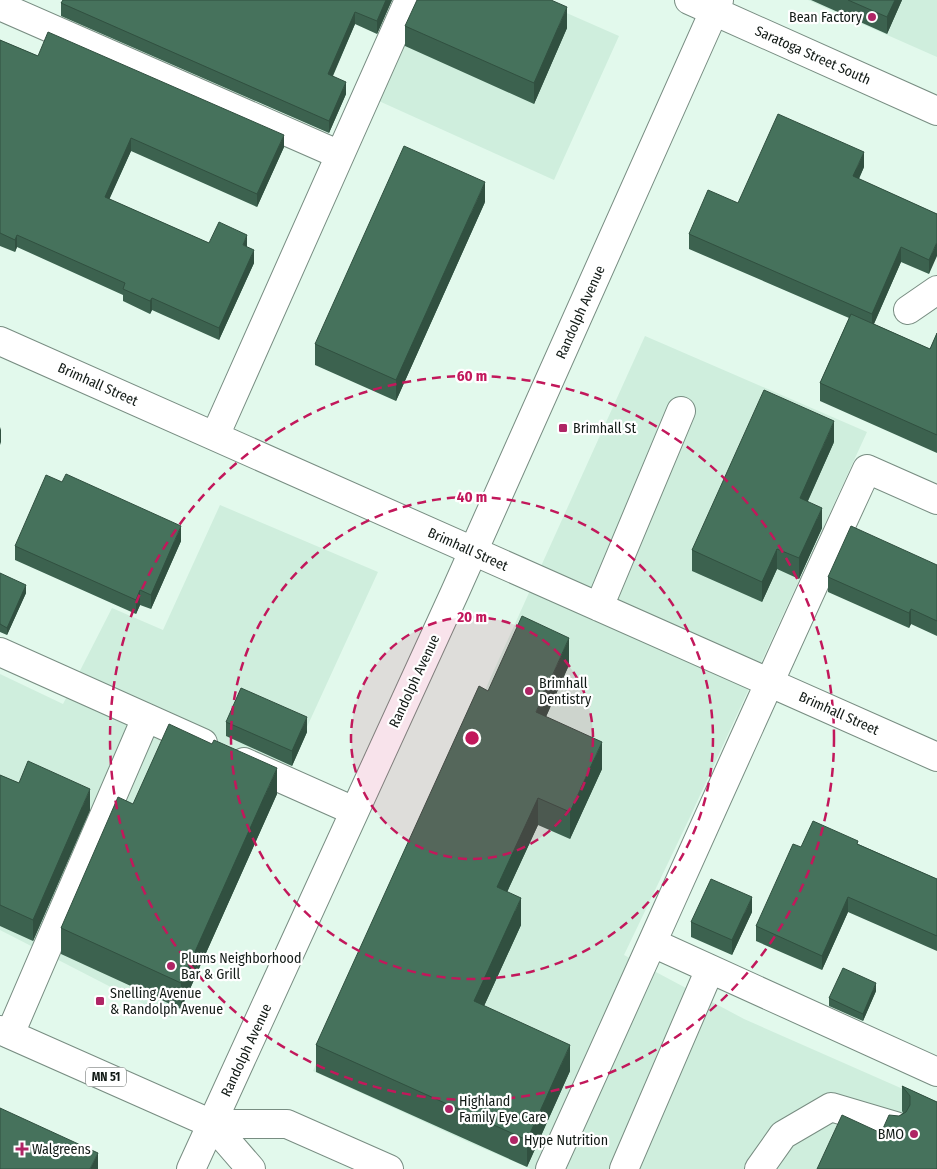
<svg xmlns="http://www.w3.org/2000/svg" width="937" height="1169" font-family="'Fira Sans Condensed',sans-serif">
<style>
.built{fill:#cfeedd}
.lines{fill:none;stroke-linecap:round;stroke-linejoin:round}
.minor-casing{stroke:#788d82;stroke-width:30}
.major-casing{stroke:#788d82;stroke-width:30}
.minor{stroke:#fff;stroke-width:28}
.major{stroke:#fff;stroke-width:28}
.wall{fill:#3c624f}
.shaded-wall{fill:#315040}
.building{fill:#46725c;stroke:#315040}
.ring{fill:none;stroke:#c2185b;stroke-width:2.5;stroke-dasharray:9 6}
.poi-dot{fill:#af2565;stroke:#fff;stroke-width:2}
.labels{text-anchor:middle;stroke-width:4.5;stroke-linejoin:round;paint-order:stroke}
.shield{fill:#fff;stroke:#595f5c;stroke-width:1}
.shield-label{font-size:12px;font-weight:bold;fill:#121a16}
.poi-label{font-size:14px;fill:#121a16;stroke:#fff;text-anchor:start}
.street-label{font-size:14px;fill:#121a16;stroke:#fff}
.centre{fill:#c2185b;stroke:#fff;stroke-width:2.5}
.ring-label{font-size:15px;text-anchor:middle;font-weight:bold;fill:#c2185b;stroke:#fff;stroke-width:4.5;stroke-linejoin:round;paint-order:stroke}
</style>
<rect width="100%" height="100%" fill="#e2f9ec"/>
<path class="built" d="M413,0H537L619,36L554,180L370,97Z
M808,0H937V57Z
M645,336L867,432L690,817L624,955L744,1019L937,1104V1169H531L466,1141L313,1071Z
M220,505L378,572L229,897L171,1018L0,930V674L63,704L112,608L163,630Z"/>
<g class="lines">
<g class="minor-casing">
<path id="minor" d="M689,0L937,111
M0,6L340,155
M908,310L937,290
M0,341L937,757
M215,436L409,0
M599,607L681,411
M0,652L203,743
M244,762L354,811
M653,943L937,1072
M10,1034L146,718
M550,1169C656,936 759,702 867,469L937,500
M624,1169L710,969
M759,1169L783,1135L831,1107L895,1126"/>
</g>
<g class="major-casing">
<path id="major" d="M0,1030L212,1124L251,1169
M212,1124H287L389,1169
M191,1169L455,592L719,0"/>
</g>
<use href="#minor" class="minor"/>
<use href="#major" class="major"/>
</g>
<path class="wall" d="M63,0H392L377,34L355,24L333,76L346,94L329,133L61,16V3Z
M811,0H902L887,34Z
M405,26L567,28L534,104L405,46Z
M0,40L38,56L284,147L257,207L131,151L109,199L209,243L247,247L254,263L219,340L152,310L150,314L123,301V295L17,247L15,252L0,246Z
M864,167L859,179L937,214L929,274L901,262L874,324L930,349L937,333V453L820,401V383L849,318L689,249V234L738,203Z
M485,202L396,401L315,365V344Z
M834,442L808,501L822,528L799,579L777,569L762,602L692,571V550Z
M181,541L151,609L140,605L136,614L15,560V546Z
M937,565V636L911,624L909,628L828,592V577Z
M0,573L26,593L7,635L0,632Z
M569,665L546,717L602,769L570,839L538,825L507,892L521,925L484,1006L570,1071L527,1167L316,1072V1045Z
M226,722L307,732L292,766L226,736Z
M0,775L19,783L90,810L33,941L0,926Z
M277,794L181,1009L61,954V928L133,804Z
M858,844L937,879V951L848,912L822,970L756,941V926L801,847Z
M752,912L732,955L691,937V922Z
M876,991L863,1021L829,1006V998Z
M902,1086L937,1102V1169L881,1133L899,1116L903,1113L902,1111Z"/>
<path class="shaded-wall" d="M386,0H392L377,34V21Z
M895,0H902L887,34V17Z
M567,7V28L534,104V83Z
M355,12V24L328,86V74Z
M346,82V94L329,133V121Z
M284,135V147L257,207V194Z
M131,138V151L105,209V197Z
M864,152V167L853,191V176Z
M485,182V202L396,401V380Z
M17,235V247L15,252V240Z
M247,235V247L243,245Z
M937,242V256L929,274V260Z
M901,247V262L872,328V314Z
M254,250V263L219,340V328Z
M152,298V310L150,314V301Z
M834,421V442L800,518V498Z
M1,427V442L0,445V430Z
M822,508V528L799,579V558Z
M181,526V541L151,609V595Z
M777,549V569L762,602V582Z
M26,585V593L7,635V628Z
M140,590V605L136,614V600Z
M911,609V624L909,628V613Z
M569,638V665L536,739V712Z
M307,717V732L292,766V751Z
M602,742V769L570,839V812Z
M277,768V794L181,1009V983Z
M90,789V810L33,941V920Z
M538,798V825L497,914V887Z
M752,897V912L732,955V940Z
M848,897V912L822,970V956Z
M521,898V925L474,1028V1001Z
M876,983V991L863,1021V1014Z
M570,1045V1071L527,1167V1140Z
M98,1153V1169H90Z"/>
<path class="building" d="M63,0H386L377,21L355,12L328,74L346,82L329,121L61,3Z
M417,0H551L567,7L534,83L405,26Z
M848,0H895L887,17Z
M48,32L284,135L257,194L131,138L105,197L209,243L219,222L247,235L243,245L254,250L219,328L152,298L150,301L123,289L125,283L17,235L15,240L0,233V40L38,56Z
M778,114L864,152L853,176L937,214V242L929,260L901,247L872,314L689,234L708,190L738,203Z
M404,146L485,182L396,380L315,344Z
M851,314L930,349L937,333V435L820,383Z
M764,390L834,421L800,498L822,508L799,558L777,549L762,582L692,550Z
M66,474L181,526L151,595L140,590L136,600L15,546L46,475L62,482Z
M851,526L937,565V621L911,609L909,613L828,577Z
M0,573L26,585L7,628L0,624Z
M522,616L569,638L536,712L602,742L570,812L538,798L497,887L521,898L474,1001L570,1045L527,1140L316,1045L479,686L488,691Z
M241,688L307,717L292,751L226,722Z
M169,724L212,744L214,740L277,768L181,983L61,928L118,797L133,804Z
M28,761L90,789L33,920L0,905V775L19,783Z
M813,821L858,841L857,844L937,879V936L848,897L822,956L756,926L793,844L801,847Z
M711,879L752,897L732,940L691,922Z
M843,968L876,983L863,1014L829,998Z
M902,1086L937,1102V1169H817L842,1115L881,1133L889,1115L899,1116L906,1112L910,1105V1096Z
M0,1108L98,1153L90,1169H0Z"/>
<circle cx="472" cy="738" r="121" fill="#c2185b" fill-opacity=".12"/>
<g class="ring">
<circle cx="472" cy="738" r="121"/>
<circle cx="472" cy="738" r="241"/>
<circle cx="472" cy="738" r="362"/>
</g>
<g class="poi-dot">
<circle cx="872" cy="17" r="5"/>
<rect x="558" y="423" width="10" height="10" rx="2.5"/>
<circle cx="529" cy="691" r="5"/>
<circle cx="171" cy="966" r="5"/>
<rect x="95" y="996" width="10" height="10" rx="2.5"/>
<circle cx="449" cy="1109" r="5"/>
<circle cx="914" cy="1134" r="5"/>
<circle cx="514" cy="1140" r="5"/>
<path d="M19.5 1141.5h5v5h5v5h-5v5h-5v-5h-5v-5h5z"/>
</g>
<g class="labels">
<rect class="shield" x="86" y="1067.5" width="40" height="19" rx="4"/>
<g class="shield-label">
<text x="106" y="1081">MN 51</text>
</g>
<g class="poi-label">
<text x="862" y="22" text-anchor="end">Bean Factory</text>
<text x="573" y="433">Brimhall St</text>
<text x="539" y="688">Brimhall<tspan x="539" dy="16">Dentistry</tspan></text>
<text x="181" y="963">Plums Neighborhood<tspan x="181" dy="16">Bar &amp; Grill</tspan></text>
<text x="110" y="998">Snelling Avenue<tspan x="110" dy="16">&amp; Randolph Avenue</tspan></text>
<text x="459" y="1106">Highland<tspan x="459" dy="16">Family Eye Care</tspan></text>
<text x="904" y="1139" text-anchor="end">BMO</text>
<text x="524" y="1145">Hype Nutrition</text>
<text x="32" y="1154">Walgreens</text>
</g>
<g class="street-label">
<text transform="translate(813 55) rotate(24)" y="5">Saratoga Street South</text>
<text transform="translate(580 312) rotate(-66)" y="5">Randolph Avenue</text>
<text transform="translate(98 384) rotate(24)" y="5">Brimhall Street</text>
<text transform="translate(468 549) rotate(24)" y="5">Brimhall Street</text>
<text transform="translate(414 681) rotate(-65)" y="5">Randolph Avenue</text>
<text transform="translate(839 713) rotate(24)" y="5">Brimhall Street</text>
<text transform="translate(246 1050) rotate(-65)" y="5">Randolph Avenue</text>
</g>
</g>
<circle cx="472" cy="738" r="8" class="centre"/>
<g class="ring-label">
<text x="472" y="381">60 m</text>
<text x="472" y="502">40 m</text>
<text x="472" y="622">20 m</text>
</g>
</svg>
